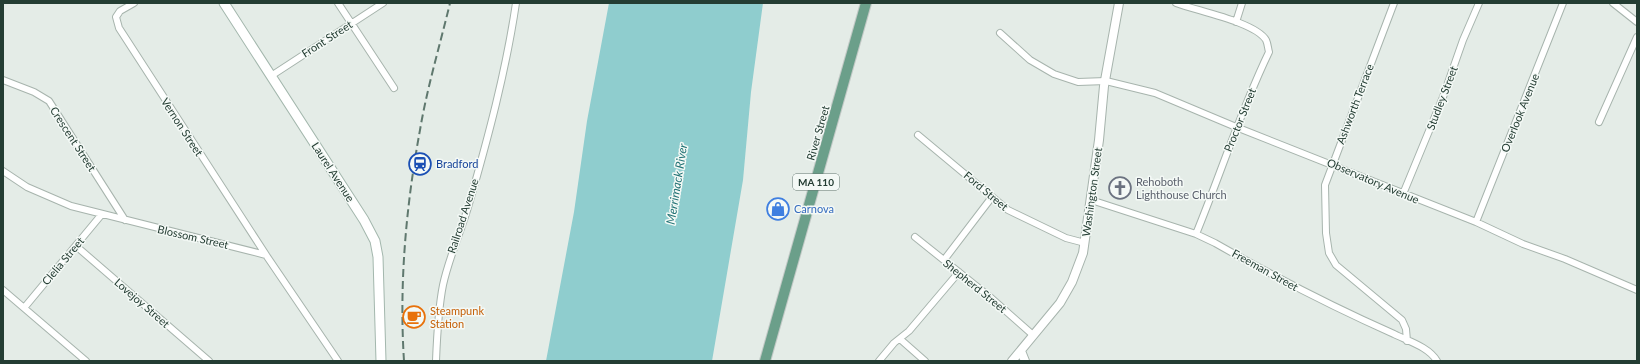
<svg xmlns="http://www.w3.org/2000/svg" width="1640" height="364" font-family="Lato,sans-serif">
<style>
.water{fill:#8fcdce}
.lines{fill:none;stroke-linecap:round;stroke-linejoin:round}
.minor-casing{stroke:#a7b4ad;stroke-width:8}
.tertiary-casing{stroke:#a7b4ad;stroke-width:10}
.secondary-casing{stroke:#a3b7ad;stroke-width:11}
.primary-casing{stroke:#c2c9c6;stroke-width:12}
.minor{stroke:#fff;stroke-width:6}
.tertiary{stroke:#fff;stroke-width:8}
.secondary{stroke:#fff;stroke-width:9}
.primary{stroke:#6b9f8a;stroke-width:10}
.rail{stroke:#5f786e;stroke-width:2;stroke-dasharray:8 4;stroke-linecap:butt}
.labels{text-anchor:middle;stroke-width:3;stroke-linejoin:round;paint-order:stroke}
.shield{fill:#f4f9f6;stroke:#62756e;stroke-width:1}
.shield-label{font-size:10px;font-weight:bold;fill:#243d33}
.street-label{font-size:11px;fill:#243d33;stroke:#f4f9f6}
.transit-label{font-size:11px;fill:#164399;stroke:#f4f9f6;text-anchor:start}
.worship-label{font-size:11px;fill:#5b616d;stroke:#f4f9f6;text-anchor:start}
.shop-label{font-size:11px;fill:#366cbe;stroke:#f4f9f6;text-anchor:start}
.food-label{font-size:11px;fill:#c56008;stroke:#f4f9f6;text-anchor:start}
.water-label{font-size:12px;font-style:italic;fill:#227375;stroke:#f4f9f6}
</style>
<rect width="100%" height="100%" fill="#e4ece7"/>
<path class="water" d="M609,3H763L751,92L743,180L712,361H546L574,212L587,121Z"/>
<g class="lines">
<g class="minor-casing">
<path id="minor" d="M134,3L120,11L116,17L119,28L266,255
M338,3L394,88
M1176,3C1197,11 1255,22 1266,40C1268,44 1268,49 1269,52C1240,112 1221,173 1196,234
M1394,3L1325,185L1326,233L1329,253L1336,265L1402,320L1406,329L1407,341
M1613,3L1637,22
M1236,22L1242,3
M1000,33L1030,60L1054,74L1078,82L1106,81L1155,93L1236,127L1476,222L1523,244L1565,259L1637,290
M271,76L383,3
M3,80L34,92L49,101L125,220
M1599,122L1637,37
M918,135L1008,210L1066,238L1085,243
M3,171L27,187L71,206L266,255L338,361
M1403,194L1443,97L1463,40L1479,3
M1091,200L1196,234L1215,243C1273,276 1333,307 1394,334C1408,341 1429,347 1437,361
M1476,222L1563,3
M915,237L990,297L1033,335
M76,246L209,361
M944,260L992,197
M3,290L86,361
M24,308L102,214
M900,339L925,361
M436,361C437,336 438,310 443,285C449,257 461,232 469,204C488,138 506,71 516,3
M879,361L894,343L909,331L959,272"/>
</g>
<g class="tertiary-casing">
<path id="tertiary" d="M1021,351L1025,361
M1012,361L1060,303L1072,282L1083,253L1099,140L1104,86L1119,3"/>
</g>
<g class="secondary-casing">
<path id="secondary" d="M224,3L364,220L375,241L378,257L381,361"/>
</g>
<g class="primary-casing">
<path id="primary" d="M765,361L866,3"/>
</g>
<use href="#minor" class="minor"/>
<use href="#tertiary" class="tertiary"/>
<use href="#secondary" class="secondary"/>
<use href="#primary" class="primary"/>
<path class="rail" d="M404,361C399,284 406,206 420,130C427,88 440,45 450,3"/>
</g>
<defs>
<g id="station-ring" transform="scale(1.15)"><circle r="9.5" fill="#f4f9f6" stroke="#1a4fb4" stroke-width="1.5"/><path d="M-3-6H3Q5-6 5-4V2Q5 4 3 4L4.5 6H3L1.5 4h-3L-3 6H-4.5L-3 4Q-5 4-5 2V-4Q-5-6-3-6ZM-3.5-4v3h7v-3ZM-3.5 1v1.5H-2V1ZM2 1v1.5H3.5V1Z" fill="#1a4fb4"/></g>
<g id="church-ring" transform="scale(1.15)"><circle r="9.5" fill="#f4f9f6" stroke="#6b7280" stroke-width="1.5"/><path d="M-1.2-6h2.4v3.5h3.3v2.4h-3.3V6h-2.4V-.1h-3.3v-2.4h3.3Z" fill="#6b7280"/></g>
<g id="shop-ring" transform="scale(1.15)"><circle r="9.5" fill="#f4f9f6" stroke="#3f7fe0" stroke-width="1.5"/><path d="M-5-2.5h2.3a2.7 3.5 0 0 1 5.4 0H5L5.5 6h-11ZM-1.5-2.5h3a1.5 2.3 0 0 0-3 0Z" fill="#3f7fe0"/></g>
<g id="cafe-ring" transform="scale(1.15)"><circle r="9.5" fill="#f4f9f6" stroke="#e8710a" stroke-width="1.5"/><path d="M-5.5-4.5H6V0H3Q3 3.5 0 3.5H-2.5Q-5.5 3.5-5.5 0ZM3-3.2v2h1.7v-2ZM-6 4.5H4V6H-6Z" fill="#e8710a"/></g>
</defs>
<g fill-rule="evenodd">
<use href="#station-ring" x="420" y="164"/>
<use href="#church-ring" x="1120" y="188"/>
<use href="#shop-ring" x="778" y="209"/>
<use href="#cafe-ring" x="414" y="317"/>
</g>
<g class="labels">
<rect class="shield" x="793" y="174" width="46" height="16" rx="3"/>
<g class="shield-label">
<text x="816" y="186">MA 110</text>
</g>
<g class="street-label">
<text transform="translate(327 39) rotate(-33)" y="4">Front Street</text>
<text transform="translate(1442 98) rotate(-69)" y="4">Studley Street</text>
<text transform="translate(1355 104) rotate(-69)" y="4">Ashworth Terrace</text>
<text transform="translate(1520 113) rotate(-68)" y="4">Overlook Avenue</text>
<text transform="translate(1240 120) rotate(-68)" y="4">Proctor Street</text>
<text transform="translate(182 127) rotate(57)" y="4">Vernon Street</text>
<text transform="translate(818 133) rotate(-74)" y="4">River Street</text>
<text transform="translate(73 139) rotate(57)" y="4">Crescent Street</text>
<text transform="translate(333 172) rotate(57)" y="4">Laurel Avenue</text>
<text transform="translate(1373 181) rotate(23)" y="4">Observatory Avenue</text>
<text transform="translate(986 191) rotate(40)" y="4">Ford Street</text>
<text transform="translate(1092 192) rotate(-82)" y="4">Washington Street</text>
<text transform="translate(463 216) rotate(-72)" y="4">Railroad Avenue</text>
<text transform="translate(193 237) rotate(13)" y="4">Blossom Street</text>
<text transform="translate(63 261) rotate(-50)" y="4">Clelia Street</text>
<text transform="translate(1265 270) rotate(29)" y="4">Freeman Street</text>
<text transform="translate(975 286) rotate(39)" y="4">Shepherd Street</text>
<text transform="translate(142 303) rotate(41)" y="4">Lovejoy Street</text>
</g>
<g class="transit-label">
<text x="436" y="168">Bradford</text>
</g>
<g class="worship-label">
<text x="1136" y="186">Rehoboth<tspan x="1136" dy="13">Lighthouse Church</tspan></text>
</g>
<g class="shop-label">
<text x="794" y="213">Carnova</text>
</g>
<g class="food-label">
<text x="430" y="315">Steampunk<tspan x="430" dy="13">Station</tspan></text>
</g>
<g class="water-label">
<text transform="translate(677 184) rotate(-81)" y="4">Merrimack River</text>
</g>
</g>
<rect width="1640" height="364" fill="none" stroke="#243d33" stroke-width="8"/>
</svg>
